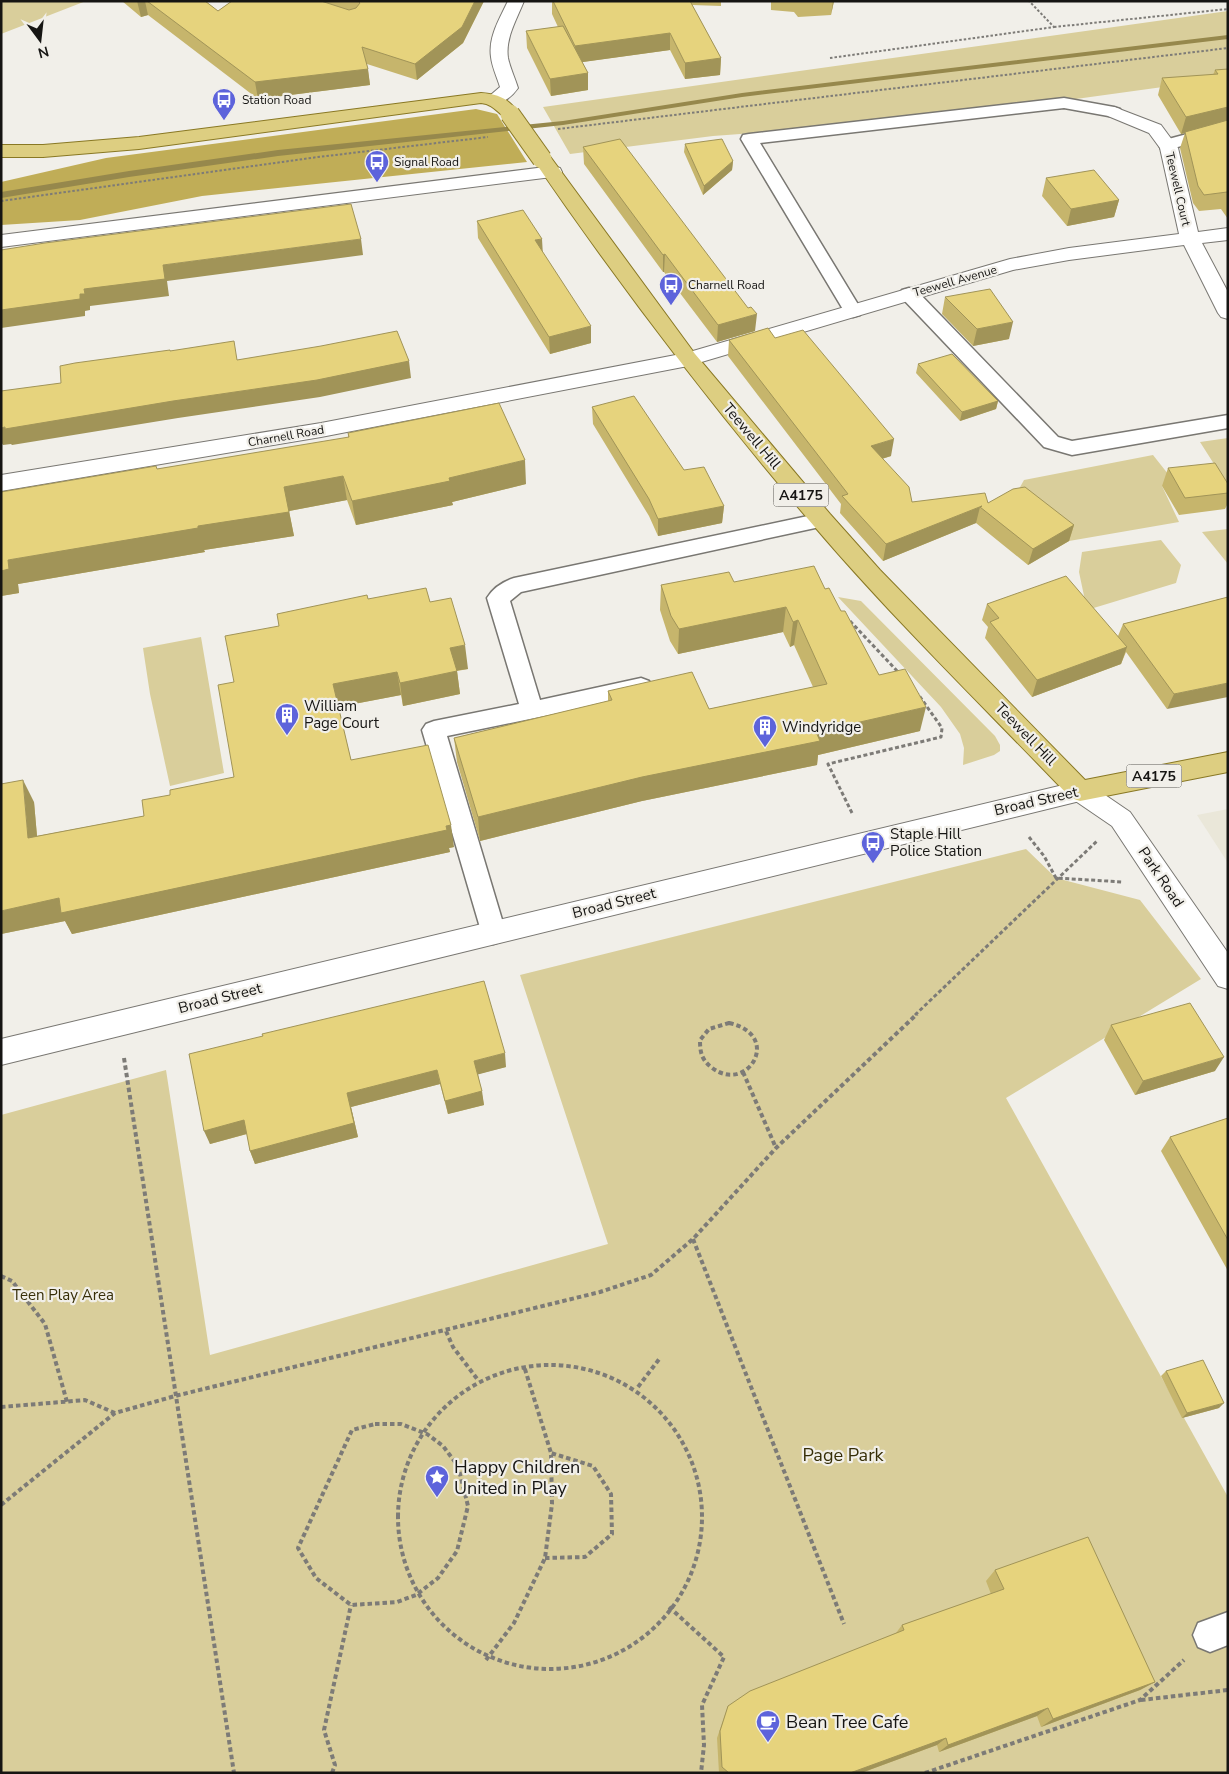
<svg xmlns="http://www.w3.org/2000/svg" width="1229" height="1774" font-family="'Nunito Sans',sans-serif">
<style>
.built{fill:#eae7d9}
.green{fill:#d9ce9b}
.forest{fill:#c0ad57}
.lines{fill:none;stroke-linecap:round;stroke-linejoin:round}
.stream{fill:#96884c;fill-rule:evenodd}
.service-casing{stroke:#797772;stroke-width:3}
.minor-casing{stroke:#797772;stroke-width:2}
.tertiary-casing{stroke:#797772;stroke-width:2}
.secondary-casing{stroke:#797772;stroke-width:2}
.primary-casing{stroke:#897824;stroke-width:2}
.path-far2{stroke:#7d7b77;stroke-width:2;stroke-dasharray:2.5 2;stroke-linecap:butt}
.path-far1{stroke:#7d7b77;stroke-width:3;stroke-dasharray:4 2.5;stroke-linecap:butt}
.path{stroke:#7d7b77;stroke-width:4;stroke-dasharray:4.5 3;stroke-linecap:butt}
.service{fill:#fff;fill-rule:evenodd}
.minor{fill:#fff;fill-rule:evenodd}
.tertiary{fill:#fff;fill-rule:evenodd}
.secondary{fill:#fff;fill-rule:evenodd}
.primary{fill:#ddce81;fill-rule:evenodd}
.primary-bridge-casing{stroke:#897824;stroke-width:21;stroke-linecap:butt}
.primary-bridge{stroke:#ddce81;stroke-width:19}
.wall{fill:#c6b56c}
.shaded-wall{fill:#a19458}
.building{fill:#e6d37d;stroke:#a19458}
.labels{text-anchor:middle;stroke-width:4.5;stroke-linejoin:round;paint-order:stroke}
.far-poi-label{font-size:12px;fill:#161513;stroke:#f1efe9;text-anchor:start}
.far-street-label{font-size:12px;fill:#161513;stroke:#f1efe9}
.shield{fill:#f1efe9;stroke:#585653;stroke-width:1}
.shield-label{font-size:14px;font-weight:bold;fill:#161513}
.street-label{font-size:15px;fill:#161513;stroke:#f1efe9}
.poi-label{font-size:15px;fill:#161513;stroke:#f1efe9;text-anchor:start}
.park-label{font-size:15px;fill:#362e07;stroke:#f1efe9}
.near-park-label{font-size:18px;fill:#362e07;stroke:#f1efe9}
.near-poi-label{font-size:18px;fill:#161513;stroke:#f1efe9;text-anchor:start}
</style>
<rect width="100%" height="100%" fill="#f1efe9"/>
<path class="built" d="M1228,809V863L1197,815Z"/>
<path class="green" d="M1,1H86L1,34Z
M1228,11V78L997,110L859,125L713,136L570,154L543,107Z
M1228,438V486L1200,442Z
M1153,455L1176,484L1162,486L1179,522L1069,541L1019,489L1024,480Z
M1228,529V564L1202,532Z
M1161,540L1181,565L1176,583L1087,610L1079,572L1082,552Z
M838,597L861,601L995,736L1000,745V751L994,755L963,765L964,748L960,734L941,707Z
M201,637L224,773L170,786L150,694L143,648Z
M1026,849L1056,878L1140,900L1201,979L1006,1098L1228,1497V1773H1V1115L166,1070L210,1355L608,1244L520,975Z"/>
<path class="forest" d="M476,109L497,114L527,162L202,196L80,220L1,225V182L106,158Z"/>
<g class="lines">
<path class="stream" d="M1228,35V39L742,97L563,125L278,156L129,177L1,198V192L129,171L278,150L563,121L742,93Z"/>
<g class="service-casing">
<path id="service" d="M1064,98L1114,107L1120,109L1122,112L1120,115L1114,117L1064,108L760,143L862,311L860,315L853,317L846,315L844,311L741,139L743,135L749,134Z
M1228,123V133L1167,150L1161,149L1159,145L1161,141Z
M909,288L916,290L1058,437L1072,441L1228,415V428L1072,455L1044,447L902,298L900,294L902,290Z
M822,513L829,515L832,520L829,525L521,592L510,601L540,700L641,678L649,681L652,687L649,693L641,696L447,736L506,933L502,941L493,944L484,941L422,730L426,724L434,721L519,704L487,598C493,588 504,581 514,578Z
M1228,1612V1645L1210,1652L1198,1647L1193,1635L1198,1623Z"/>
</g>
<g class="minor-casing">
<path id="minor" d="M1114,107L1161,125L1178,148L1198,232L1228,228V240L1202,243L1228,292V319L1221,317L1218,313L1184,245L1069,260L1013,270L688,366L321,437L1,491V475L321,423L686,353L1010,259L1069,248L1179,234L1160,148L1149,133L1108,116L1105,112L1108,108Z
M553,166L560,168L562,172L560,176L1,247V235Z"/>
</g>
<g class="tertiary-casing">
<path id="tertiary" d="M508,1H524C517,19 505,38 508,58C510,68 515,78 518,88C511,98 500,106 489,103L486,99L500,87C497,77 492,67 491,57C488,37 500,18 508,1Z
M1080,781L1089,784L1130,812L1228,953V989L1218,986L1112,826L1071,798L1067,791L1071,784Z"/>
</g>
<g class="secondary-casing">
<path id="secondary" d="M1080,781L1089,784L1093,791L1089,798L1080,801L1,1065V1039Z"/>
</g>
<g class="primary-casing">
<path id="primary" d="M481,93C499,94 509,99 519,114L516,118C500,122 499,105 481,103L139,149L43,157H1V145H43L139,137Z
M542,153L549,155L695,354L830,514L880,570L1085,780L1228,752V772L1080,801L1071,798C985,708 895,621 814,526C714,409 620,286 533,159L535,155Z"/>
</g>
<path class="path-far2" d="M1054,27L1228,9
M830,58L1054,27L1029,1
M558,129L1228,48
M1,201L318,157L488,137"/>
<path class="path-far1" d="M850,621L899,673
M852,813L828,764L941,737L942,728L918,694
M1029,837L1044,856L1056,878L1123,882
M915,1015L1097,841"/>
<path class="path" d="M729,1023C784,1035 747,1096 711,1067C701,1059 700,1051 700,1040L709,1029Z
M124,1058L234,1773
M743,1072L776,1148
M693,1239L844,1624
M1,1276L12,1281L45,1324L67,1402
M446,1331L453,1347L478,1380
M398 1517a152 152 0 1 1 304 0a152 152 0 1 1-304 0Z
M638,1387L660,1358
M1,1407L85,1400L115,1413
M375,1424H401L427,1434L443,1446L458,1466L468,1506L457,1551L438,1578L416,1595L397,1602L351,1605L316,1578L298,1548L352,1430Z
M1,1505L115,1413L175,1396L600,1292L651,1275L693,1239L776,1148L917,1014
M545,1558L585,1557L612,1534L611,1494L593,1466L551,1453
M669,1607L724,1657L702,1705L704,1745L701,1773
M486,1660L514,1623L545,1558L552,1504L551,1453L524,1366
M1141,1700L1228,1690
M332,1773L335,1765L324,1730L351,1605
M925,1773L1140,1700L1184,1660"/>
<use href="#service" class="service"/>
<use href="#minor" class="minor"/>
<use href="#tertiary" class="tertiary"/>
<use href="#secondary" class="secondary"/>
<use href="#primary" class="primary"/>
<g class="primary-bridge-casing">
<path id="primary-bridge" d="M510,114L542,159"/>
</g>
<use href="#primary-bridge" class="primary-bridge"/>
</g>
<path class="wall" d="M122,1H205L218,11L232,1H484L463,43L417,80L367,64L370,85L258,99L148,15L141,17Z
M552,1H721V6L692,5L721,58L720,75L685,79L670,50L582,62L588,73V90L551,96L527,48L526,31L558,27L552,14Z
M771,1H834L831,15L798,17L794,12L771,10Z
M1228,69V219L1221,209L1199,211L1193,203L1180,148L1185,133L1181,134L1158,95L1162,78L1213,75L1215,70Z
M685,144L733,161L732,170L703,195L684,152Z
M583,147L755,331L717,342L664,272H663L584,164Z
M1046,178L1119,200L1114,217L1067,226L1042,196Z
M477,221L591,343L550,354L478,238Z
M945,297L1009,339L973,346L942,314Z
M775,338L891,456L882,459L912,502L988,503L1074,525L1069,541L1028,565L976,523L883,561L840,513L841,504L728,356L729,340Z
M918,364L998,401L996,409L960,421L916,373Z
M592,407L684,470L724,506L722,523L658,536L649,516L593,424Z
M348,433L526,484L452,502L453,505L356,525L347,500L289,511L294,536L204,550L205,552L18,584L19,593L1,596L157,469L348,438Z
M1168,468L1228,484V503L1225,509L1179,515L1162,486Z
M734,582L825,589L841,611L879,675L920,731L818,755L817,765L642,801L480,841L457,762L454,738L608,701V691L709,709L813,687L794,645L790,647L783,632L678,654L670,641L660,610L661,585Z
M1228,597L1167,709L1126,652L1121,664L1032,697L985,638L988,627L982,620L987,604L1118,636L1123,624Z
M368,599L430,602L468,669L457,671L460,694L403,706L401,695L338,707L351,760L454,847L449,848L450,852L72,934L65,921L1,934L34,802L37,836L144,816L170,795L234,777V682L279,626Z
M1111,1025L1215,1071L1135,1095L1104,1040Z
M189,1054L506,1067L478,1074L484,1105L448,1114L440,1084L351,1107L358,1137L255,1164L250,1151L247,1134L210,1144Z
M1228,1118V1271L1161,1151L1170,1137Z
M1166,1371L1219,1408L1182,1418L1161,1376Z
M995,1570L1155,1682L1140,1690L1041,1727L1037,1716L939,1752L937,1745L861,1773H719L717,1738L728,1706L896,1633L902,1625L991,1594L986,1581Z"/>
<path class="shaded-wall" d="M137,1H145L148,15L141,17Z
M475,1H484L463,43L417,80L415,64Z
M833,1H834L831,15Z
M670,33V50L576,63L575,46Z
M721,58L720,75L685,79V63Z
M368,69L370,85L258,99L255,82Z
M588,73V90L551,96L550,79Z
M1228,107V122L1181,134L1186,117Z
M733,161L732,170L703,195L704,186Z
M1119,200L1114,217L1067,226L1071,209Z
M361,239L363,255L167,281L169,296L90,306V310L85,311V316L1,328V310L80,294L84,289L163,265Z
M542,239L543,256L535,240Z
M665,254L664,272H663V255Z
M757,314L755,331L717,342L718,325Z
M1013,322L1009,339L973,346L977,329Z
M591,326V343L550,354L549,337Z
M409,361L411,378L320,397L178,418L12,445L11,444L3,445L1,442V428Z
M998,401L996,409L960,421L962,412Z
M894,439L891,456L868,463L871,446Z
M525,460L526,484L452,502L453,505L356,525L352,501Z
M343,476L347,500L289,511L294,536L204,550L205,552L18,584L19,593L1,596V571L8,560L198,526L284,487Z
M724,506L722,523L658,536V519Z
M980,507L976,523L883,561L886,544Z
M1074,525L1069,541L1028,565L1033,549Z
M786,607L783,632L678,654L679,629Z
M798,620L794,645L790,647L793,622Z
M465,645L468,669L453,671L450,648Z
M1127,647L1121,664L1032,697L1037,680Z
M457,671L460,694L403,706L400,683Z
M397,672L401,695L338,707L333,684Z
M1228,683V697L1167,709L1174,694Z
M926,707L920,731L818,755L817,765L642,801L480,841L478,817L816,732Z
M23,780L34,802L39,859L28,838Z
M451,825L454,847L449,848L450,852L72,934L65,921L1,934V911L59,898Z
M505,1053L506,1067L476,1075L474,1061Z
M1224,1057L1215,1071L1135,1095L1143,1081Z
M437,1070L440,1084L351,1107L358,1137L255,1164L250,1151L347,1093Z
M482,1091L484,1105L448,1114L445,1101Z
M244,1120L250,1133L210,1144L204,1131Z
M1224,1403L1219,1408L1182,1418L1187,1413Z
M1155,1682L1140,1690L1041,1727L1053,1719Z
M1048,1708L1037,1716L939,1752L948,1745Z
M946,1738L937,1745L861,1773H850Z"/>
<path class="building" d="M147,1H205L218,11L232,1H321L349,10L356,8L360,3L358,1H475L462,27L415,64L362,47L368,69L255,82Z
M553,1H690L721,58L685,63L670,33L575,46Z
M563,26L588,73L550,79L526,31Z
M1228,69V107L1186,117L1162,78L1218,74L1215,70Z
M1228,120V194L1227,192L1204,195L1198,186L1185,132Z
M620,139L748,308L751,307L757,314L718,325L665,254L663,255L583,147Z
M722,139L733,161L704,186L685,144Z
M1094,170L1119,200L1071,209L1046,178Z
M351,204L361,239L163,265L165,279L84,289L85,294H80V299L1,310V250L45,243Z
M523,210L542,239L535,240L591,326L549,337L477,221Z
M990,289L1013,322L977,329L945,297Z
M768,328L775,338L803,330L894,439L871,446L909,487L912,502L985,493L988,503L1013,489L1025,487L1074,525L1033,549L980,507L982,506L886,544L842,496L848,494L729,340Z
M397,331L409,361L317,380L173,401L5,429V427L1,428V391L61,383L60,366L75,363L170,350V351L234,341L237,360L321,346Z
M952,354L998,401L962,412L918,364Z
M634,396L684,470L704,467L724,506L658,519L649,499L592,407Z
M499,403L525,460L449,478L450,481L352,501L343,476L284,487L289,512L198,526V528L8,560L9,569L1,571V492L156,466L157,469L349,437L348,433Z
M1215,463L1228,484V493L1185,498L1168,468Z
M814,566L825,589L829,588L841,611H845L879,675L905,669L926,707L816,732L820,741L642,777L478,817L454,738L612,700L608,691L692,672L709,709L827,684L798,620L793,622L786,607L679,629L671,616L661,585L729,572L734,582Z
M1066,576L1127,647L1037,680L990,622L999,618L987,604Z
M426,588L430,602L451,598L465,645L450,648L457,671L400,683L397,672L333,684L351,760L428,745L451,825L446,826L447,830L61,913L59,898L1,911V784L23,780L28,838L144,816L142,800L170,795V790L234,777L218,685L234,682L225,636L279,626L277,614L367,595L368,599Z
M1228,597V683L1174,694L1123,624Z
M484,981L505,1053L474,1061L482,1091L445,1101L437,1070L347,1093L354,1123L250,1151L244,1120L204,1131L189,1054L263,1036L262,1034Z
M1190,1003L1224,1057L1143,1081L1111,1025Z
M1228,1118V1240L1170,1137Z
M1203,1360L1224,1403L1187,1413L1166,1371Z
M1088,1537L1155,1682L1053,1719L1048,1708L948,1745L946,1738L850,1773H729L722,1767L720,1731L728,1706L750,1691L904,1630L902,1625L1004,1589L995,1570Z"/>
<defs>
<g id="bus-pin" transform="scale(1.25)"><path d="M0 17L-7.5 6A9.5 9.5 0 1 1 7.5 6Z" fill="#5d63db" stroke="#f1efe9"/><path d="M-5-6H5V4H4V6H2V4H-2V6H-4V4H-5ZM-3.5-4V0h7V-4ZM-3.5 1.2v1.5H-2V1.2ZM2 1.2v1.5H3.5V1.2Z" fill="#fff"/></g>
<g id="building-pin" transform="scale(1.25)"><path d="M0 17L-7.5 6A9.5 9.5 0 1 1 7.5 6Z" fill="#5d63db" stroke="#f1efe9"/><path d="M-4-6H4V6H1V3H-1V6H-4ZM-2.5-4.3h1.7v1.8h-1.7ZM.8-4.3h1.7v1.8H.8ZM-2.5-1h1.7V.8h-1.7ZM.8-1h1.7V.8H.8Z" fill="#fff"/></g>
<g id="sight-pin" transform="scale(1.25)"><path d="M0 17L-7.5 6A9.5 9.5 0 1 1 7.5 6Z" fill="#5d63db" stroke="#f1efe9"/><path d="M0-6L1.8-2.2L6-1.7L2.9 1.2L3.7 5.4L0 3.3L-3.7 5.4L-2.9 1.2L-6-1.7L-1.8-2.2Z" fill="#fff"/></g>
<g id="cafe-pin" transform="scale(1.25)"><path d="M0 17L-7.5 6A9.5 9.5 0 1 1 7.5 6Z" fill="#5d63db" stroke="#f1efe9"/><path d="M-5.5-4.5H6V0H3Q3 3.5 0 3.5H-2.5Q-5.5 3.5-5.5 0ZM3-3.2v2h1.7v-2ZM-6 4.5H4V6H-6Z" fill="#fff"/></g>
</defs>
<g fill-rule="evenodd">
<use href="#bus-pin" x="224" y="100"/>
<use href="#bus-pin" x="377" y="162"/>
<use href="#bus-pin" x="671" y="285"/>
<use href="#building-pin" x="287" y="715"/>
<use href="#building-pin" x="765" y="727"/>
<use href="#bus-pin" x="873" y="843"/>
<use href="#sight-pin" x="437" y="1477"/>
<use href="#cafe-pin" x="768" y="1722"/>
</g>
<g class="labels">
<g class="far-poi-label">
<text x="242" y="104">Station Road</text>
<text x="394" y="166">Signal Road</text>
<text x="688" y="289">Charnell Road</text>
</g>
<g class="far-street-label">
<text transform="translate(1178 189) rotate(77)" y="4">Teewell Court</text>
<text transform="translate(955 281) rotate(-16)" y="4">Teewell Avenue</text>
<text transform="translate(286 436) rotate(-10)" y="4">Charnell Road</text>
</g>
<g class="shield">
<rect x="773.5" y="483.5" width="55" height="23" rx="4"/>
<rect x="1126.5" y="764.5" width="55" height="23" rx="4"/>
</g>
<g class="shield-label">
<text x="801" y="500">A4175</text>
<text x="1154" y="781">A4175</text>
</g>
<g class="street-label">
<text transform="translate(752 436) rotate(50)" y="5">Teewell Hill</text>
<text transform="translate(1026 734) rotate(46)" y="5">Teewell Hill</text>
<text transform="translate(1036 801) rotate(-13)" y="5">Broad Street</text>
<text transform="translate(1161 877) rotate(56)" y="5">Park Road</text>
<text transform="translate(614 903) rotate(-14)" y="5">Broad Street</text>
<text transform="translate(220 998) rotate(-14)" y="5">Broad Street</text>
</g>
<g class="poi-label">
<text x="304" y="711">William<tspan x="304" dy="17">Page Court</tspan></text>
<text x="782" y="732">Windyridge</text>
<text x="890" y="839">Staple Hill<tspan x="890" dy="17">Police Station</tspan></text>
</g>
<g class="park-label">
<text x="63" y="1300">Teen Play Area</text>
</g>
<g class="near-park-label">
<text x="843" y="1461">Page Park</text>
</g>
<g class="near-poi-label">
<text x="454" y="1473">Happy Children<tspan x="454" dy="21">United in Play</tspan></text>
<text x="786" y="1728">Bean Tree Cafe</text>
</g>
</g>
<rect width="1229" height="1774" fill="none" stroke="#161513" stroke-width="5"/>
<g transform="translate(40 40) rotate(165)" stroke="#f1efe9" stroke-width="4" paint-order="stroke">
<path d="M0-4L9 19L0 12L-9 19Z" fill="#161513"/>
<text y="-8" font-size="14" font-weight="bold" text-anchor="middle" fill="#161513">N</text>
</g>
</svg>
